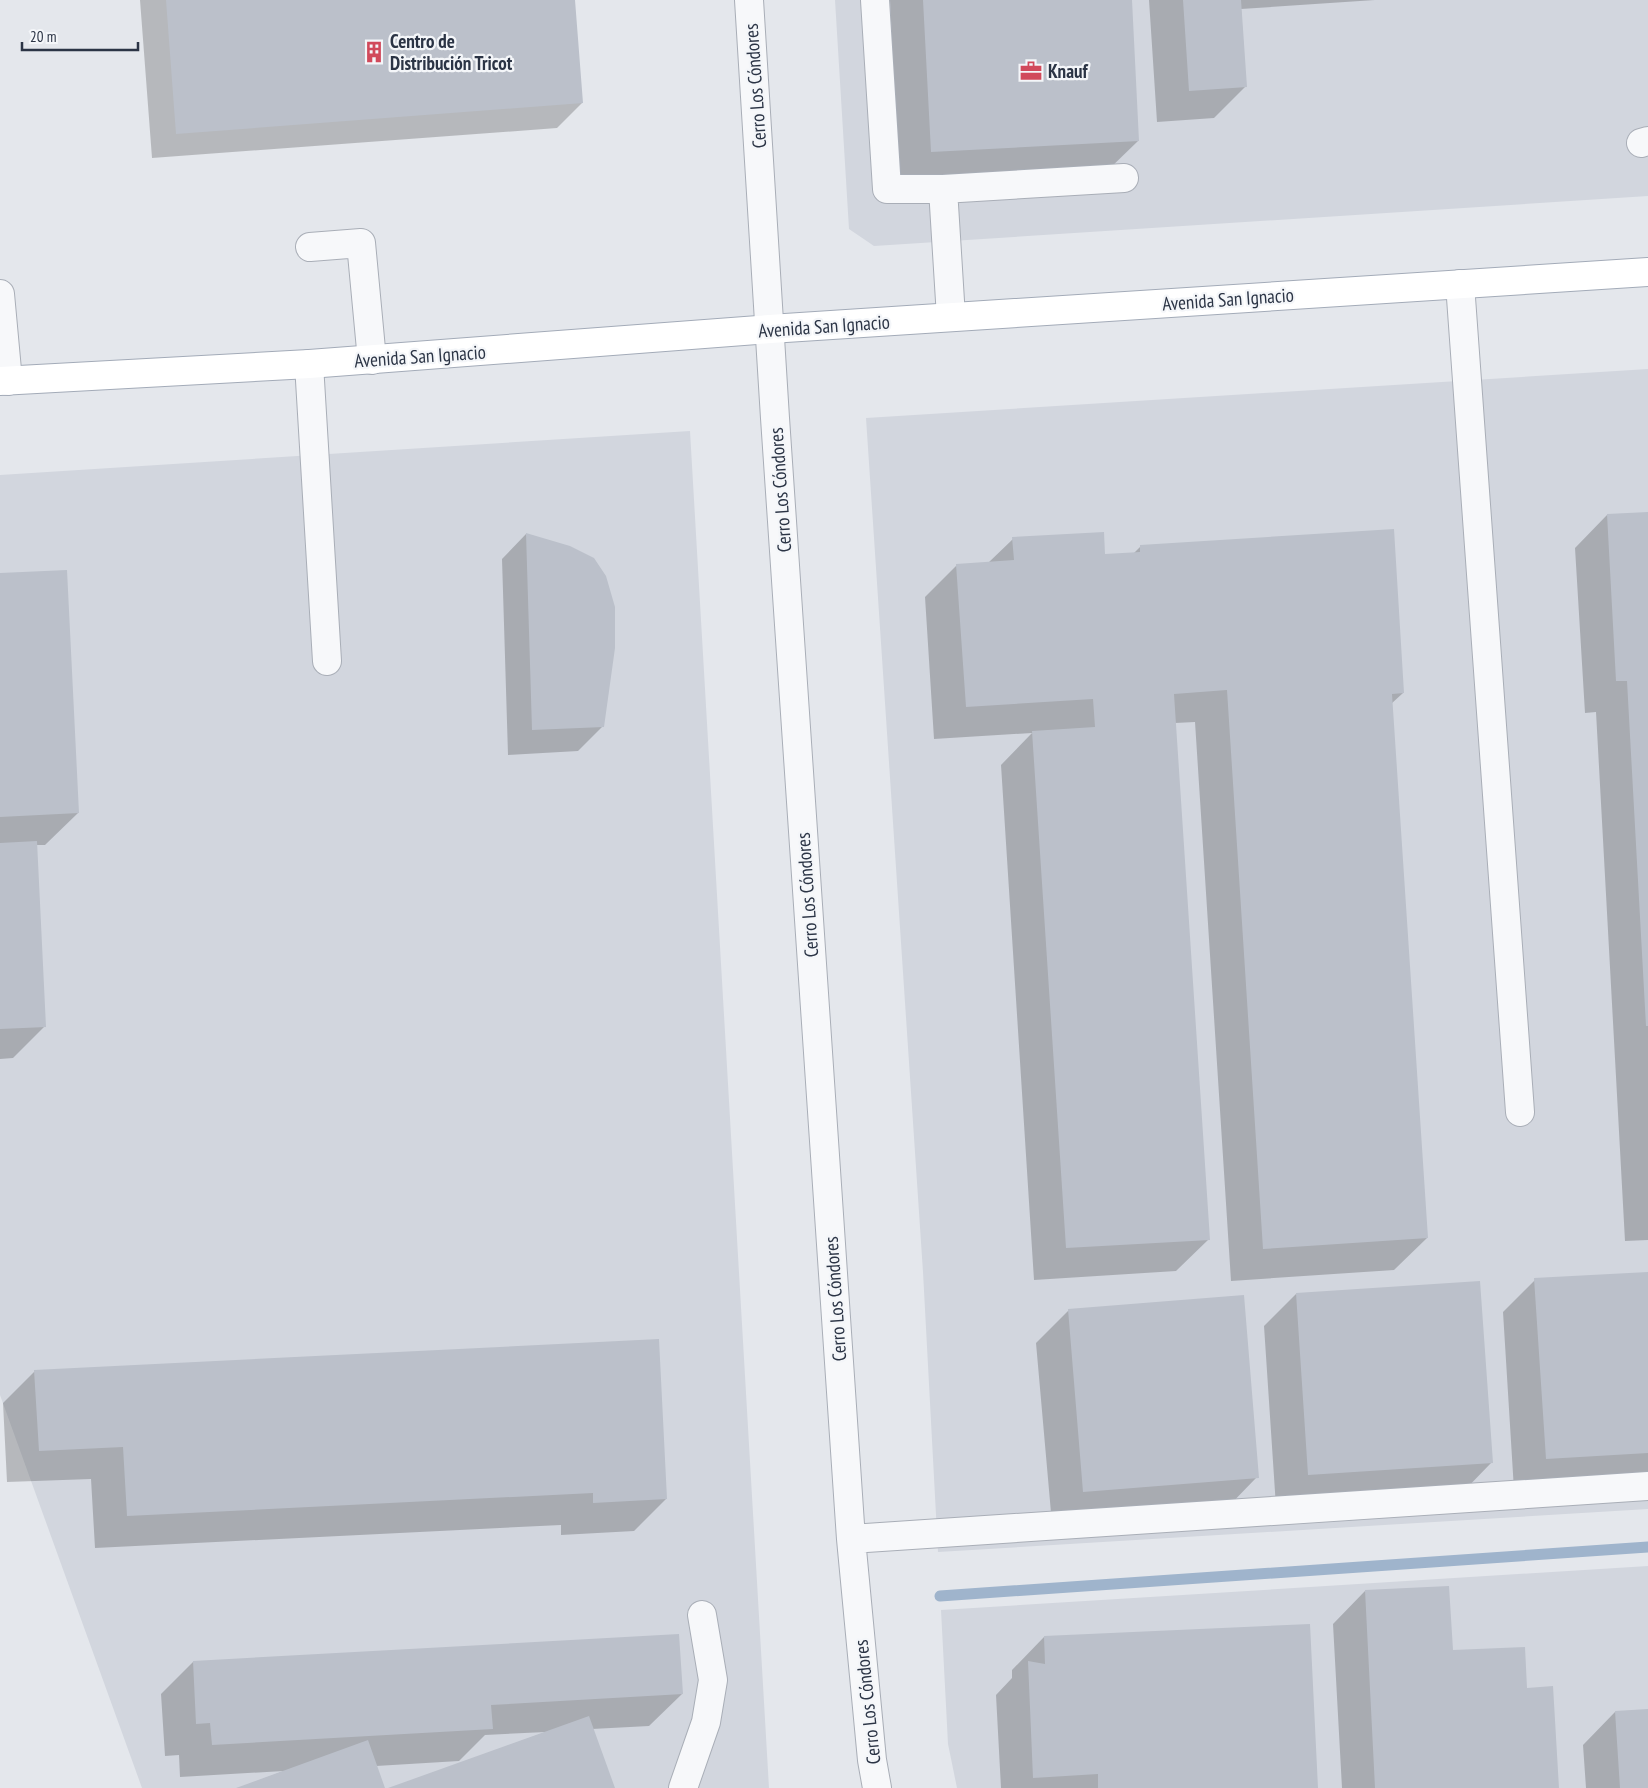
<svg xmlns="http://www.w3.org/2000/svg" width="1648" height="1788" font-family="'PT Sans Narrow',sans-serif">
<style>
.built{fill:#d2d6de}
.shadow{fill:#0003}
.lines{fill:none;stroke-linecap:round;stroke-linejoin:round}
.stream{stroke:#9fb4cc;stroke-width:11}
.building{fill:#bbc0ca}
.minor-casing{stroke:#a9aeb7;stroke-width:30}
.major-casing{stroke:#a3abb8;stroke-width:30}
.minor{stroke:#f7f8fa;stroke-width:28}
.major{stroke:#fff;stroke-width:28}
.labels{text-anchor:middle;stroke-width:4.5;stroke-linejoin:round;paint-order:stroke}
.poi-label{font-size:19px;font-weight:bold;fill:#2b3445;stroke:#f4f6f9;text-anchor:start}
.street-label{font-size:19px;fill:#2b3445;stroke:#f4f6f9}
</style>
<rect width="100%" height="100%" fill="#e4e7ec"/>
<path class="built" d="M835,0H1648V196L874,246L849,229Z
M1648,369V1509L938,1552L923,1272L866,418Z
M690,431L769,1788H142L0,1395V475Z
M1648,1566V1788H957L948,1744L941,1610Z"/>
<path class="shadow" d="M140,0H573L582,103L557,128L152,158Z
M890,0H1130L1138,141L1105,173L899,183Z
M1149,0H1375L1241,9L1246,86L1214,118L1157,122Z
M1648,513V1240L1625,1241L1596,712L1585,713L1575,548L1607,515Z
M526,534L603,726L578,751L508,755L502,559Z
M1013,539L1104,556L1133,554L1141,546L1403,693L1391,704L1427,1238L1394,1270L1231,1281L1195,722L1175,723L1209,1239L1176,1271L1034,1280L1001,765L1032,733L934,739L925,597L957,565L988,563Z
M0,574L78,813L45,845H36L45,1026L13,1058L0,1059Z
M1648,1273V1482L1514,1490L1503,1312L1535,1280Z
M1296,1294L1492,1462L1460,1495L1276,1507L1264,1326Z
M1069,1310L1257,1477L1225,1510L1052,1524L1036,1343Z
M35,1371L666,1499L634,1531L561,1535V1525L95,1548L91,1479L7,1482L3,1403Z
M1365,1591L1452,1652L1526,1689L1558,1788H1342L1333,1624Z
M1044,1637L1316,1788H1001L996,1695L1012,1678V1670Z
M193,1662L682,1694L649,1726L592,1729L614,1788H391L546,1732L485,1735L459,1761L376,1766L384,1788H239L284,1771L180,1777L179,1755L165,1756L161,1694Z
M1648,1710V1788H1586L1583,1745L1615,1712Z"/>
<g class="lines">
<path class="stream" d="M940,1596L1648,1547"/>
</g>
<path class="building" d="M166,0H575L583,103L176,134Z
M923,0H1132L1139,141L931,152Z
M1183,0H1241L1247,87L1189,91Z
M1648,512V1026H1646L1627,681H1616L1607,514Z
M1394,529L1404,693L1392,694L1428,1238L1263,1249L1227,690L1174,694L1210,1240L1066,1248L1032,731L1095,727L1093,699L966,707L956,564L1014,560L1012,537L1104,532L1105,554L1140,552V545Z
M526,533L570,546L594,558L606,576L615,607V648L604,727L532,730Z
M67,570L79,813L0,817V573Z
M37,841L46,1027L0,1029V843Z
M1648,1272V1453L1546,1459L1534,1278Z
M1480,1281L1493,1463L1308,1475L1296,1293Z
M1244,1295L1259,1478L1083,1492L1068,1309Z
M659,1339L667,1499L593,1503V1493L127,1516L123,1447L39,1451L34,1370Z
M1449,1586L1453,1650L1525,1647L1527,1688L1553,1686L1559,1788H1375L1365,1590Z
M1310,1624L1318,1788H1098V1774L1033,1778L1028,1661L1045,1664L1044,1636Z
M679,1634L683,1694L491,1705L493,1729L212,1745L210,1723L196,1724L193,1661Z
M1648,1709V1788H1620L1615,1711Z
M589,1716L615,1788H388Z
M368,1740L385,1788H236Z"/>
<g class="lines">
<g class="minor-casing">
<path id="minor" d="M749,0L775,418L851,1539L872,1760L877,1788
M875,0L887,189H943L1124,178
M1641,143L1648,141
M943,189L951,317
M310,247L361,243L372,360
M1460,284L1520,1112
M0,294L8,381
M309,364L327,661
M851,1539L1648,1486
M683,1788L706,1722L713,1680L702,1615"/>
</g>
<g class="major-casing">
<path id="major" d="M0,381L309,364L770,329L1648,272"/>
</g>
<use href="#minor" class="minor"/>
<use href="#major" class="major"/>
</g>
<defs>
<g id="building-bare" transform="scale(1.725)"><path d="M-4-6H4V6H1V3H-1V6H-4ZM-2.5-4.3h1.7v1.8h-1.7ZM.8-4.3h1.7v1.8H.8ZM-2.5-1h1.7V.8h-1.7ZM.8-1h1.7V.8H.8Z" fill="#d1495b" stroke="#f4f6f9" stroke-width="2.5" paint-order="stroke"/></g>
<g id="office-bare" transform="scale(1.725)"><path d="M-6-3h4V-5.5h4V-3h4V5H-6ZM-1-4.5V-3h2v-1.5ZM-6 0V1H6V0Z" fill="#d1495b" stroke="#f4f6f9" stroke-width="2.5" paint-order="stroke"/></g>
</defs>
<g fill-rule="evenodd">
<use href="#building-bare" x="374" y="52"/>
<use href="#office-bare" x="1031" y="71"/>
</g>
<g class="labels">
<g class="poi-label">
<text x="390" y="48">Centro de<tspan x="390" dy="22">Distribución Tricot</tspan></text>
<text x="1048" y="78">Knauf</text>
</g>
<g class="street-label">
<text transform="translate(755 86) rotate(-94)" y="7">Cerro Los Cóndores</text>
<text transform="translate(1228 299) rotate(-4)" y="7">Avenida San Ignacio</text>
<text transform="translate(824 326) rotate(-4)" y="7">Avenida San Ignacio</text>
<text transform="translate(420 356) rotate(-4)" y="7">Avenida San Ignacio</text>
<text transform="translate(780 490) rotate(-94)" y="7">Cerro Los Cóndores</text>
<text transform="translate(807 895) rotate(-94)" y="7">Cerro Los Cóndores</text>
<text transform="translate(835 1299) rotate(-94)" y="7">Cerro Los Cóndores</text>
<text transform="translate(867 1702) rotate(-96)" y="7">Cerro Los Cóndores</text>
</g>
</g>
<path d="M22 42v8h116v-8" fill="none" stroke="#2b3445" stroke-width="2.5"/>
<text x="30" y="42" font-size="15" fill="#2b3445" stroke="#f4f6f9" stroke-width="4" paint-order="stroke">20 m</text>
</svg>
